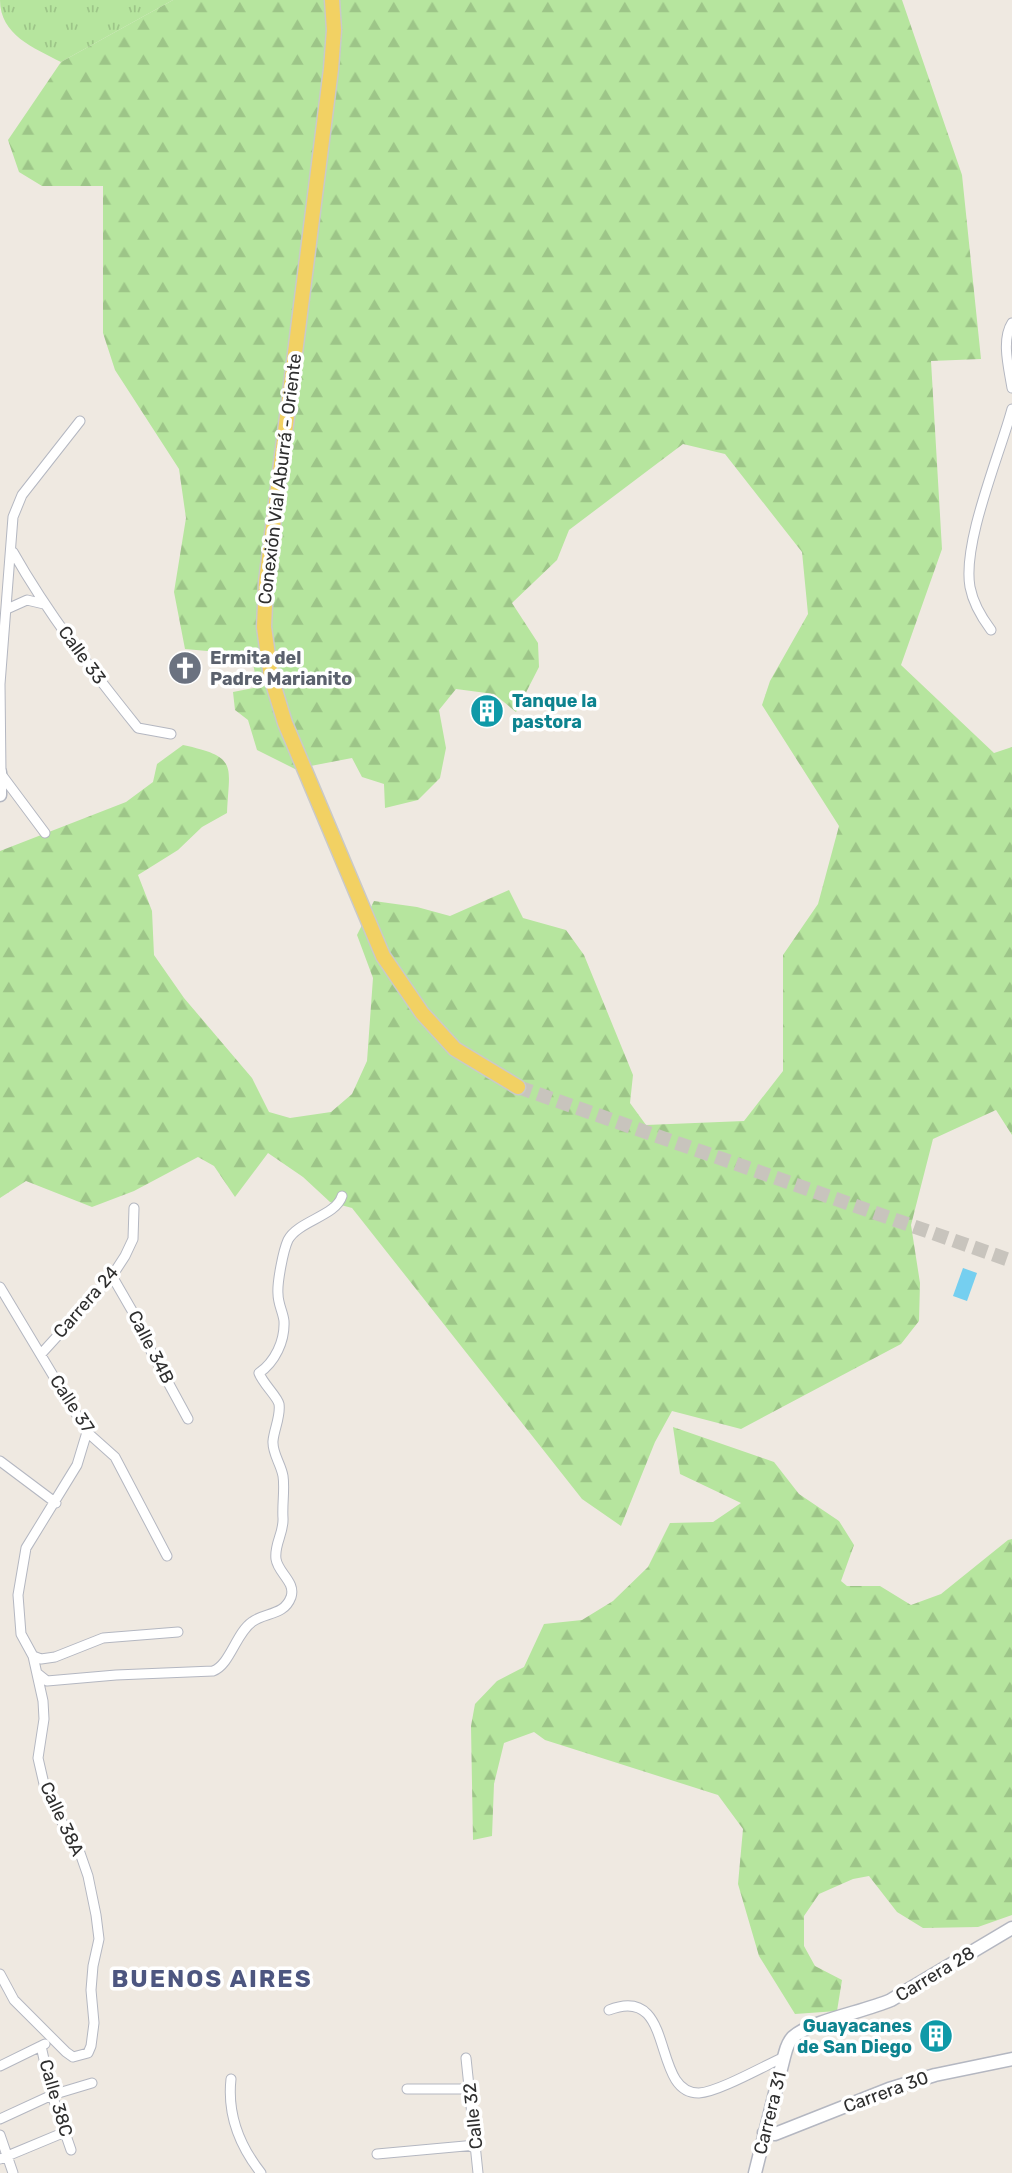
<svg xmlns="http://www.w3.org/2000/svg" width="1012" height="2173" font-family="Rubik,sans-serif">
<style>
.grass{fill:url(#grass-tufts)}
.forest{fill:url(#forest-firs)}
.water{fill:#75cff0}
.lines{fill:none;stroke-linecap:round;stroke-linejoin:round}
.primary-tunnel{stroke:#c8c4bd;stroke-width:14;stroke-dasharray:14 7;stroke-linecap:butt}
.street-casing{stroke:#b4b7c1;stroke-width:11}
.secondary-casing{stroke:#b4b7c1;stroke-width:15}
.primary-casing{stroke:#c9c9c9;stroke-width:17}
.street{stroke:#fff;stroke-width:9}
.secondary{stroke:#fff;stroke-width:12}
.primary{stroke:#f2d163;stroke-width:14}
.labels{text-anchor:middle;stroke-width:7;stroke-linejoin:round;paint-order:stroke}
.street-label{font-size:18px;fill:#2e2e2e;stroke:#fff}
.worship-label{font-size:18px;font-weight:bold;fill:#5b616d;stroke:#fff;text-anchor:start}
.culture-label{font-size:18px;font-weight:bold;fill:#0d838f;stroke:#fff;text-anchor:start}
.district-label{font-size:24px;font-weight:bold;letter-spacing:2px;fill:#4d5680;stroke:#fff}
</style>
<defs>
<pattern id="grass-tufts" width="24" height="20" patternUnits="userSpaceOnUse" patternTransform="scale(1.75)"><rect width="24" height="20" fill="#b6e59e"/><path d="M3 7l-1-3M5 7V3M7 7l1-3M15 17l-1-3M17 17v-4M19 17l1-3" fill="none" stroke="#9dc588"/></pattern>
<pattern id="forest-firs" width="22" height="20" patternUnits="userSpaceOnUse" patternTransform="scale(1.75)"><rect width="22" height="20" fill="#b6e59e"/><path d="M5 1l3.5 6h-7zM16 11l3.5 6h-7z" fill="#9dc588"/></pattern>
</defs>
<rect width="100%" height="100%" fill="#efe9e1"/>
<path class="grass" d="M0,0H173L61,62C34,48 0,35 0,0Z"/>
<path class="forest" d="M173,0H902L962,175L981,359L931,361L942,549L901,665L994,753L1012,747V1135L996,1110L933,1139L911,1225L920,1283L919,1321L901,1344L741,1429L672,1411L655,1442L621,1526L582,1499L352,1208L330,1202L303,1177L268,1153L235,1197L214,1166L198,1157L134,1191L92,1207L26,1181L0,1198V851L126,802L153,782L157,764L183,745C239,757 229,765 227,813L202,827L178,850L138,875L152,911L154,955L184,998L252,1078L269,1112L290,1118L331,1112L352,1094L367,1061L373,978L357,935L374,901L417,907L450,916L509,890L523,918L566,930L584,955L633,1075L630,1103L646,1125L744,1121L783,1071V955L818,904L839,826L762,705L770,681L808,614L802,552L725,454L683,444L569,530L557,560L512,603L538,643L539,667L516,712L494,694L456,689L439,710L446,748L440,778L418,800L385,808L384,784L362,777L352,758L295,769L257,750L248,720L235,710L233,692L258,687L251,655L185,649L174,592L186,518L179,469L115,370L103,333V186H42L19,172L8,140L61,62Z
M673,1427L774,1462L799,1494L839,1521L854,1545L841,1581L847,1586H880L911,1605L941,1594L1008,1540L1012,1539V1915L978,1927L923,1928L897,1912L869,1876L853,1879L819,1894L804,1916V1946L815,1966L842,1980L837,2011L795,2014L759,1956L738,1884L743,1829L718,1795L545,1740L534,1732L504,1743L494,1784L492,1836L473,1840L471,1726L475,1704L497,1681L524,1667L544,1624L582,1620L613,1601L648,1567L670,1523L713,1522L741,1503L680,1474Z"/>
<path class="water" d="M963,1268L977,1273L967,1301L953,1296Z"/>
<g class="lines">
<path class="primary-tunnel" d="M518,1087L1012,1261"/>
<g class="street-casing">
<path id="street" d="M1012,323C1001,340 1009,369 1012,388
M13,552C48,614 93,672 138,728L171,734
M7,609L27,600L44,604
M991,630C982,618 973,603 970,587C962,543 1000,454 1012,409
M45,833L1,774L0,684L13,517L22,495L80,421
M112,1276L138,1321L151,1351L188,1419
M0,1287L87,1432L115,1457L167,1556
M41,1354L112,1276L125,1256L133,1239L134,1208
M0,1461L56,1503
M33,1656L41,1659L55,1657L103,1638L178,1632
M37,1673L47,1681L116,1675L213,1671C230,1665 236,1633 252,1622C265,1612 284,1616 291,1597C296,1582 278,1573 276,1559C274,1544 284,1533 283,1518C282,1504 285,1489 283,1476C281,1464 272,1453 273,1441C274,1429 281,1416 279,1404C277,1396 263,1384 259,1373C275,1362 285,1341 284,1321C283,1312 278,1304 278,1294C277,1283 283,1251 288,1240C298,1221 336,1216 342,1196
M0,1974L14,2000L66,2052L73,2057L88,2053L91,2046L94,2023L91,1990L93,1966L99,1939L96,1915L88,1876L80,1853L55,1810L44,1784L38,1758L44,1719L43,1701L33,1656L21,1634L18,1595L26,1548L77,1465L87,1432
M609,2010C677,1983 650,2094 699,2093C718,2092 764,2066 784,2057
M41,2046L52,2095L71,2150
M466,2058L478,2173
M0,2066L45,2044
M231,2079C227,2115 239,2145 261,2173
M407,2089H470
M0,2119L52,2095L92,2083
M0,2135L13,2173
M377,2154L476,2145
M0,2159L65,2132"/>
</g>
<g class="secondary-casing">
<path id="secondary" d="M0,772V795
M764,2133L775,2134L889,2089L935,2075L1012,2059
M755,2173L784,2057C786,2050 787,2043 793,2037C813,2020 864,2012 891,2000L1012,1928"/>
</g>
<g class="primary-casing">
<path id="primary" d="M332,0L334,30L331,69L266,582L264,627L271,677L285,723L383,956L422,1013L455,1049L518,1087"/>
</g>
<use href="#street" class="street"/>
<use href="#secondary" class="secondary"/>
<use href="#primary" class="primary"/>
</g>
<defs>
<g id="church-disc" transform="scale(1.75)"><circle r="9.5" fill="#6b7280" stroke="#fff"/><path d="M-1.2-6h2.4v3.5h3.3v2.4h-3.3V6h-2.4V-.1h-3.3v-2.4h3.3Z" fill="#fff"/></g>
<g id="building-disc" transform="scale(1.75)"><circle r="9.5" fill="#0f9aa8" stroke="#fff"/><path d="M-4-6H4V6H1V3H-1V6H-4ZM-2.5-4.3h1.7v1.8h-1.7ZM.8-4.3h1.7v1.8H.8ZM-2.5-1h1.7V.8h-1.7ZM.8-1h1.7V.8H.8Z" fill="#fff"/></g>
</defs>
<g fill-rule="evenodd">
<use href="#church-disc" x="185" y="668"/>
<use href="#building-disc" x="487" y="711"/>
<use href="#building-disc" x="936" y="2036"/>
</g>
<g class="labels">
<g class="street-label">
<text transform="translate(280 479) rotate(-83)" y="6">Conexión Vial Aburrá - Oriente</text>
<text transform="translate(82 655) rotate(54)" y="6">Calle 33</text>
<text transform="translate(86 1302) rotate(-49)" y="6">Carrera 24</text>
<text transform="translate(151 1347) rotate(63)" y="6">Calle 34B</text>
<text transform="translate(72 1404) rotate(57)" y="6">Calle 37</text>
<text transform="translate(62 1819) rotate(65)" y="6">Calle 38A</text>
<text transform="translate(935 1974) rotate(-31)" y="6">Carrera 28</text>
<text transform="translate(886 2092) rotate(-20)" y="6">Carrera 30</text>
<text transform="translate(56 2098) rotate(74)" y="6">Calle 38C</text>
<text transform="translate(770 2113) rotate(-76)" y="6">Carrera 31</text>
<text transform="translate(473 2116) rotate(-96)" y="6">Calle 32</text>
</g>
<g class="worship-label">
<text x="210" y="664">Ermita del<tspan x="210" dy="21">Padre Marianito</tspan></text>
</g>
<g class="culture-label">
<text x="512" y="707">Tanque la<tspan x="512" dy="21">pastora</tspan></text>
<text x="912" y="2032" text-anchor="end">Guayacanes<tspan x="912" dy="21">de San Diego</tspan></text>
</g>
<g class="district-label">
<text x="212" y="1987">BUENOS AIRES</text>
</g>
</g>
</svg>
